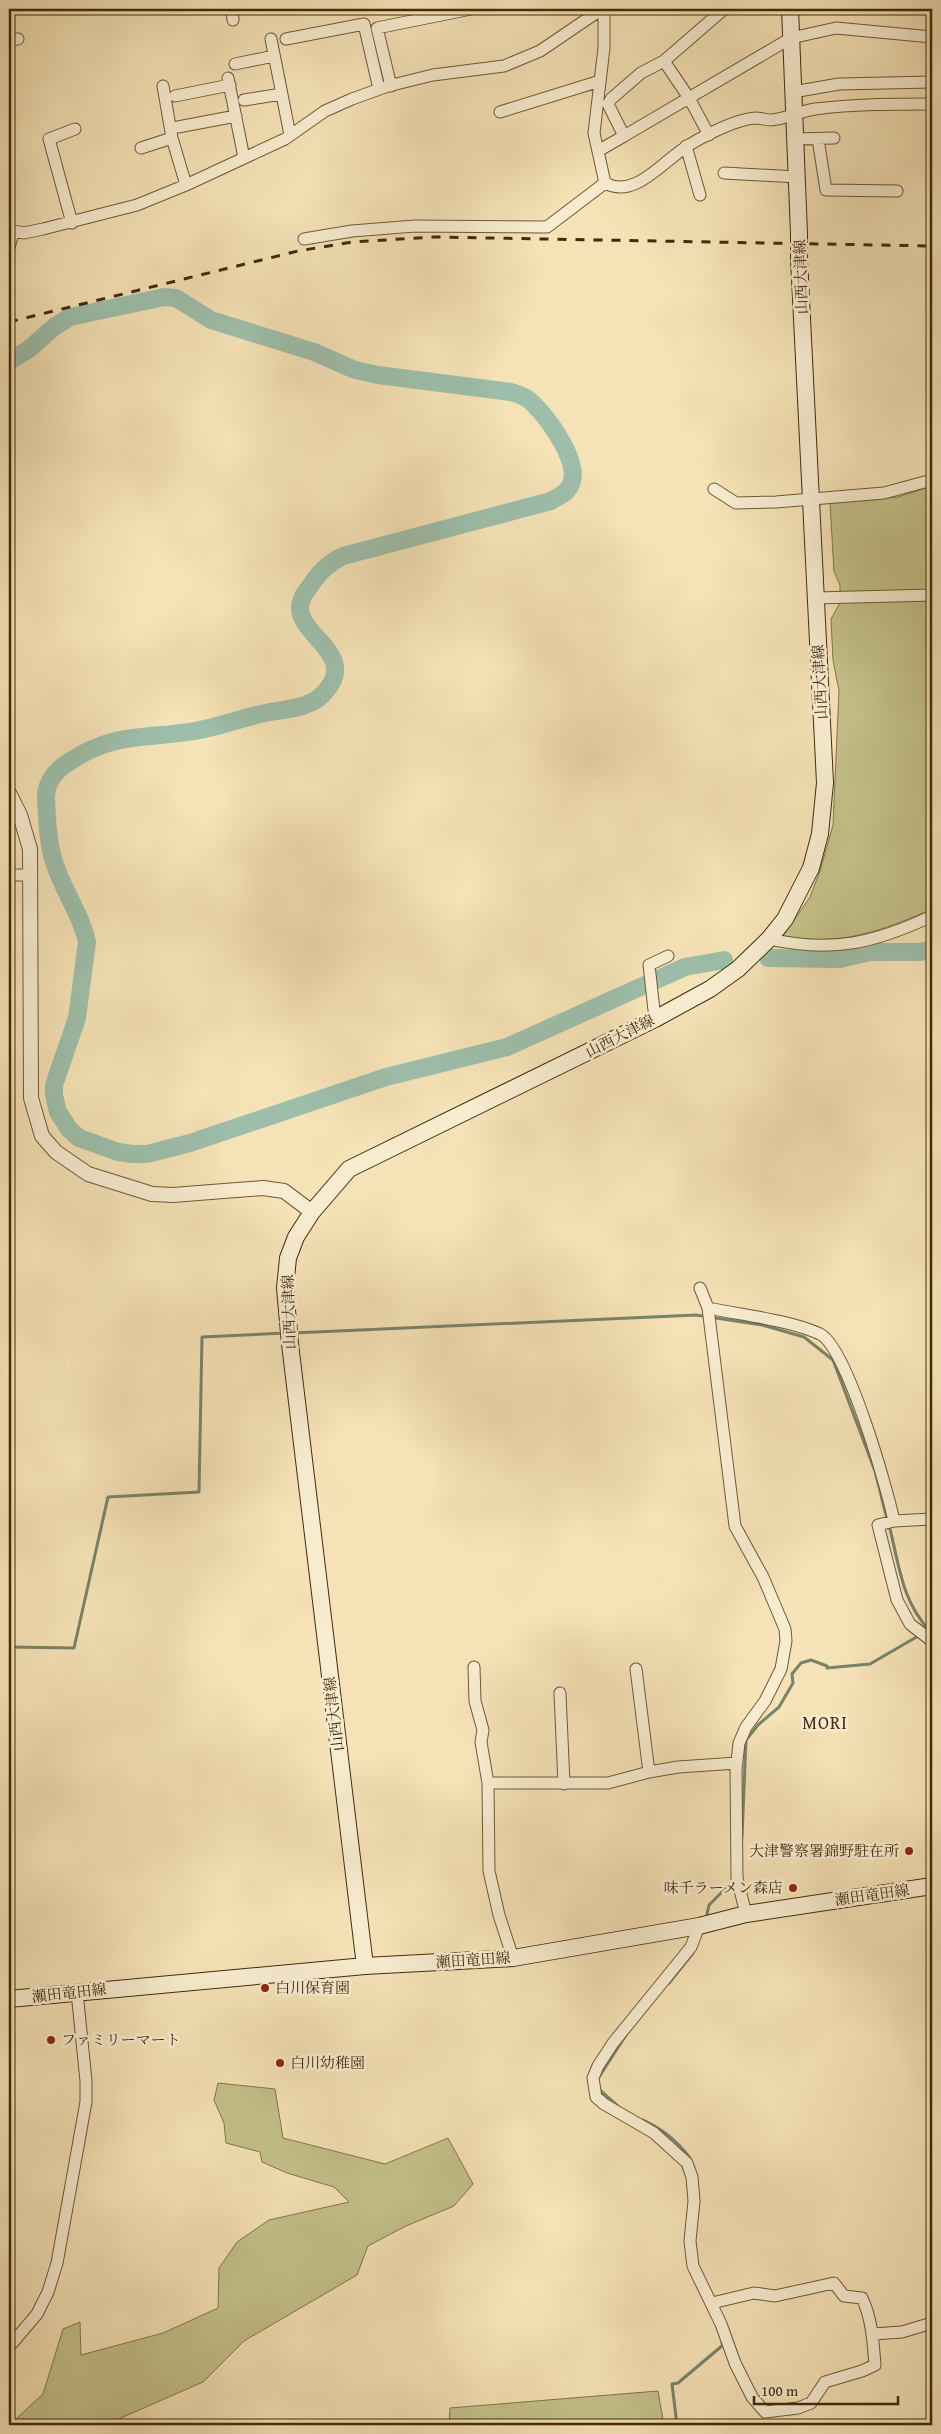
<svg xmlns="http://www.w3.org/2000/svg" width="941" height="2434" font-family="'Gentium Book Plus','Noto Serif JP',serif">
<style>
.green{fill:#c4c189;stroke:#82764b}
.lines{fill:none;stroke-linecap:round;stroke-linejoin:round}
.stream{stroke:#78836b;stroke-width:3}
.river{stroke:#9dbeaa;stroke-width:18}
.minor-casing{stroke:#6d5937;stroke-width:13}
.tertiary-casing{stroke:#6d5937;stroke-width:16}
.secondary-casing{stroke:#402b0d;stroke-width:18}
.minor{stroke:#f8ecd0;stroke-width:11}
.tertiary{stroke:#f8ecd0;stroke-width:14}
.secondary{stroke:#f8ecd0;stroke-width:16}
.rail{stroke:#402b0d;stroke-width:3;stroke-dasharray:9 9;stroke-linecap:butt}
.secondary-bridge-casing{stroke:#402b0d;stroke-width:18;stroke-linecap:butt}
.secondary-bridge{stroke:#f8ecd0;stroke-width:16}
.poi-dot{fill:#8f2418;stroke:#f8ecd0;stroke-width:2}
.labels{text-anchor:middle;stroke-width:5;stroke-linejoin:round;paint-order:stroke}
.street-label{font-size:15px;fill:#402b0d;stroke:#f8ecd0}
.poi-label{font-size:15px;fill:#402b0d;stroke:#f8ecd0;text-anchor:start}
.quarter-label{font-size:18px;letter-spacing:1px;fill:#402b0d;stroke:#f8ecd0}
</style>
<rect width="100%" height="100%" fill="#f5e2b6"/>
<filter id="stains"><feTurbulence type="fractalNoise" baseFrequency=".004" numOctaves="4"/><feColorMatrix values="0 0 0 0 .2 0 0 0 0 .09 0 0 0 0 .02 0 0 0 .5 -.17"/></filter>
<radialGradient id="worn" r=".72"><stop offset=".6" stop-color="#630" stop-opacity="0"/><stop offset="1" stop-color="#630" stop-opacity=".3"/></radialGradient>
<path class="green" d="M932,486V909C882,931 839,947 783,936L810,897L820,871L833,825L839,691L833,660L831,619L840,603V585L834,571L830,503L898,497Z
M218,2083L275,2089L283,2138L385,2164L448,2138L473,2184L454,2206L406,2226L368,2246L357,2275L244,2341L203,2382L105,2425H9V2420L17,2418L43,2394L63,2329L80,2322L81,2355L163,2333L218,2308L219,2268L237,2242L269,2220L349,2202L334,2187L287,2173L262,2162L260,2152L226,2143L224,2123L214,2100Z
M658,2391L664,2425H449L450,2408Z"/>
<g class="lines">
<path class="stream" d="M293,1333L696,1315L762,1325L804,1337L833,1360L875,1471L887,1519
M889,1525C899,1563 901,1600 929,1630
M9,1647L74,1648L108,1497L199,1492L202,1337L285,1333
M742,1837L746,1740L758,1725L779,1707L793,1683L792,1674L801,1663L811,1660L827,1666V1668L870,1664L920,1635
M706,1919L709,1905L735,1879
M669,1983L693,1953
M599,2077L628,2032
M599,2089L618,2106
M643,2120C661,2128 678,2142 690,2158
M677,2425L672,2384L678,2383L723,2345L722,2343"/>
<path class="river" d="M9,361L28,350L54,327L70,317L164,297L176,298L211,320L314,352L355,370L378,375L511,392C517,394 524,396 529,400C546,414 581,462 571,484C568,493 559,496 551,501L343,556C328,563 319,573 310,586C308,590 303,594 302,599C287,633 363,652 324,693C310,709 284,709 265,713C241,718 218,727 195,731C146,739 113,732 69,762C56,770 46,781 46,798C47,820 48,845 55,865C64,892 81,914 87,942L77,1018L54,1085V1095L58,1112L69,1129L79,1138L118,1152L132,1154H147L190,1143L386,1077L507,1047L685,967L724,960
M768,958L840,959L870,952H919L932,950"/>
<g class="minor-casing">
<path id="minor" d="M232,9L233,20
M604,9V48L594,133L605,183C631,197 654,171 674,156C690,142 734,119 756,118C761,118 766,120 771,120C786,119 800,111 815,109C854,104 893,104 932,104
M271,39L290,135
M286,39L364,24L379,89
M9,40L18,39
M664,61L689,98L709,135
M235,64L274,56
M228,78L244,158
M163,86L172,138L186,185
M391,86L377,28L471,9
M793,92L839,84L932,82
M175,96L230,85
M244,100L282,94
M500,112L600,81
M178,127L236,116
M624,136L791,38L836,28L932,37
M795,139L834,138
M818,139L826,190L897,191
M686,146L700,195
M141,148L172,138
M598,151L624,136L608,104L611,99L641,73L664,61L724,9
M724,173L797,177
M72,223L49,139L75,129
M9,230L24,233L43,229L137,205L186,185L285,139L325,111L352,99L388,86L433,75L504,66L540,51L602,9
M304,239L352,231L415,226L547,227L605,183
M9,248L13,232
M714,489L736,503L776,502L884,493L932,480
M816,598L932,595
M9,875H31
M769,939C832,953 875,943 932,916
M655,1019L649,965L668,956
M700,1288L708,1308L735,1526L763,1577L785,1629L786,1641L781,1669L765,1701L746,1727L739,1743L736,1770L737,1878L746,1914
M708,1308C742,1315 789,1320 820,1334C847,1347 887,1488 894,1521
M932,1519L894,1521L878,1525L897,1600L910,1624L932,1641
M474,1667L475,1701L483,1730L481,1742L488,1783L489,1871L499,1915L513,1958
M636,1669L649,1772
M560,1693L564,1784
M488,1783H608L649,1772L678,1767L737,1763
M699,1926L691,1947L613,2043L598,2066L593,2078L596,2097L604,2104L654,2133L687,2163L692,2177L694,2201L690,2241L693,2266L721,2324L735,2363L752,2397L765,2412L798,2408L811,2403L825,2382L862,2371L875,2365C873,2341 872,2319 862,2298L844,2296L834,2283L775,2296L754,2293L712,2303
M873,2334L902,2332L932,2323
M9,2347L37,2314L48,2292L57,2263L86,2102V2081L77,1992"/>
</g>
<g class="tertiary-casing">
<path id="tertiary" d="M9,793L20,815L30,849L31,1098L42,1136L56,1152L88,1174L152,1194L173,1195L263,1188L284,1191L312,1212"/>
</g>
<g class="secondary-casing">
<path id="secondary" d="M790,9L799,234
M365,1966L290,1344L285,1288L288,1258L296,1237L312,1212L349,1169L655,1019L710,989L738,969L769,939L785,919L811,868L820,834L825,783L799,258
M9,1999L365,1966L513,1958L699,1926L746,1914L932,1886"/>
</g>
<use href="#minor" class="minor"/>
<use href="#tertiary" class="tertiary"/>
<use href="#secondary" class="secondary"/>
<path class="rail" d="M9,322L298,251L352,242L434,237L932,246"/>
<g class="secondary-bridge-casing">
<path id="secondary-bridge" d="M799,234V258"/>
</g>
<use href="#secondary-bridge" class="secondary-bridge"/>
</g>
<g class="poi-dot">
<circle cx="909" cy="1851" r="5"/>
<circle cx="793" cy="1888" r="5"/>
<circle cx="265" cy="1988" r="5"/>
<circle cx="51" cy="2040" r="5"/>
<circle cx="280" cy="2063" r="5"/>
</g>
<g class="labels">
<g class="street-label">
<text transform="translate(801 277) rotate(-92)" y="5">山西大津線</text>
<text transform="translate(820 682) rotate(-93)" y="5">山西大津線</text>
<text transform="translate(620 1036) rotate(-27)" y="5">山西大津線</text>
<text transform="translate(289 1312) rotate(-92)" y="5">山西大津線</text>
<text transform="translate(334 1714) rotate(-97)" y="5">山西大津線</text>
<text transform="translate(872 1895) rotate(-8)" y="5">瀬田竜田線</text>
<text transform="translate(473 1960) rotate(-4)" y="5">瀬田竜田線</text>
<text transform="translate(69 1993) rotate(-6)" y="5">瀬田竜田線</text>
</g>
<g class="poi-label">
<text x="899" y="1856" text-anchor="end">大津警察署錦野駐在所</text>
<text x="783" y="1893" text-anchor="end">味千ラーメン森店</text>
<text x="275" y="1993">白川保育園</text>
<text x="61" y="2045">ファミリーマート</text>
<text x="290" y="2068">白川幼稚園</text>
</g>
<g class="quarter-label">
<text x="825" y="1729">MORI</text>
</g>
</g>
<rect width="941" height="2434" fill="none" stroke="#f5e2b6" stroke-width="30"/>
<rect x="10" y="10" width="921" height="2414" fill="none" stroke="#402b0d" stroke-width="2.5"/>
<rect x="15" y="15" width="911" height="2404" fill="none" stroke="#402b0d"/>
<path d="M754 2396v8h144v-8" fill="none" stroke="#402b0d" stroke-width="2.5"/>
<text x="761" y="2396" font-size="15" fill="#402b0d" stroke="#f8ecd0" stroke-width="4" paint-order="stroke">100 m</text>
<rect width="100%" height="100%" filter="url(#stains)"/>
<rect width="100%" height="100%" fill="url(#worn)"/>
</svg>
